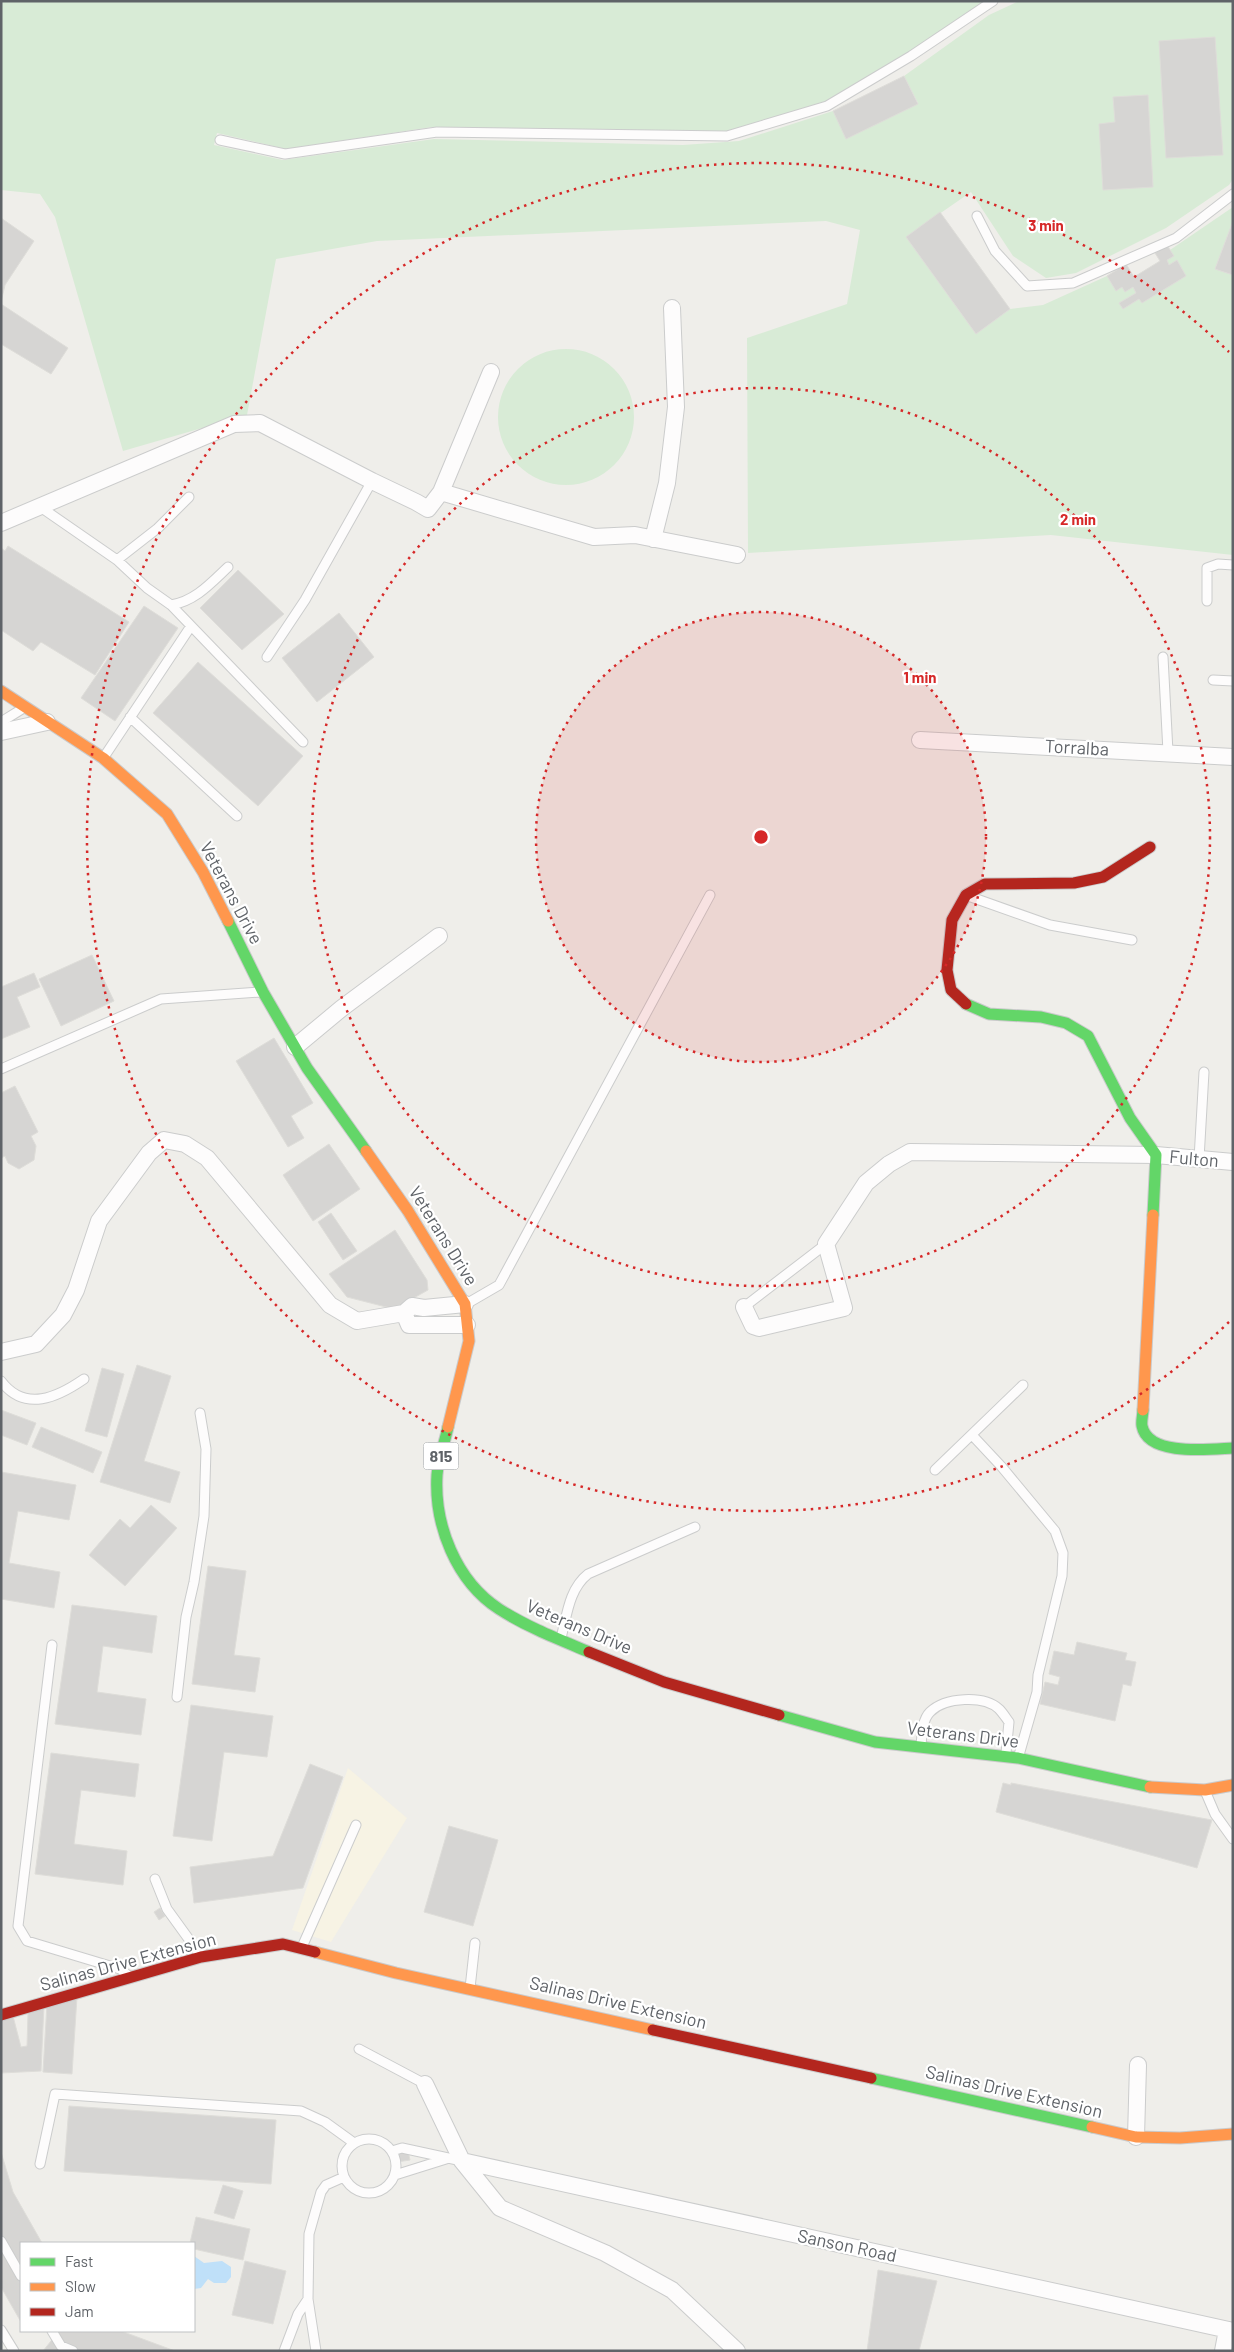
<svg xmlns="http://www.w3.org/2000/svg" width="1234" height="2352" font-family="Barlow,sans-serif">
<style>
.commercial{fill:#f7f3e4}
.green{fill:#d8ebd6}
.water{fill:#bfe0f9}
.building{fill:#d6d5d3;stroke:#deddd9}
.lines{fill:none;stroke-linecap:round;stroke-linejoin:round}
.lane-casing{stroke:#cbcccc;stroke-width:11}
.street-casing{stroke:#cbcccc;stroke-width:18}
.fast-casing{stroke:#cacacb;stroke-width:13}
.slow-casing{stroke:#cacacb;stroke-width:13}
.jam-casing{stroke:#cacacb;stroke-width:13}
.lane{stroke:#fdfcfc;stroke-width:9}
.street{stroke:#fdfcfc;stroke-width:16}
.fast{stroke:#63d668;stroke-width:11}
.slow{stroke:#ff974d;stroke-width:11}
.jam{stroke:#b3261e;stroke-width:11}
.ring{fill:none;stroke:#d62828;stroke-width:2.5;stroke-dasharray:2.5 5}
.labels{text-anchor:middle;stroke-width:4.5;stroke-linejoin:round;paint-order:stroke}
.shield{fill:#fff;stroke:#8f9295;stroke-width:1}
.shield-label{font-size:16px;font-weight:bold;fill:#5f6368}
.street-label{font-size:18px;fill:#5f6368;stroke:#fff}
.centre{fill:#d62828;stroke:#fff;stroke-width:2.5}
.ring-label{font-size:15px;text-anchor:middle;font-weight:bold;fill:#d62828;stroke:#fff;stroke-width:4.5;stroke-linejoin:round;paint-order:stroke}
</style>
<rect width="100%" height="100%" fill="#efeeea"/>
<path class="commercial" d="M348,1768L407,1818L331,1942L292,1930Z"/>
<path class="green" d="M1,1H993L827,106L727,136L432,127L286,149L217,133L214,145L283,160L434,139L683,145L739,141L833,111L846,138L918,103L904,76L989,15L1019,1H1233V179L1229,185L1166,228L1076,273L1046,278L1013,256L971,192L906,237L976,334L1010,309L1043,305L1107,276L1116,291L1122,287L1125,292L1133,287L1136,293L1119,303L1123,309L1139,299L1142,303L1186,276L1177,260L1169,265L1167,260L1174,256L1170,250L1233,207V221L1215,269L1233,275V555L1051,535L748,553L747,338L847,304L860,230L826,221L377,241L276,259L247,415L123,451L55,217L40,194L1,190Z
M498 417a68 68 0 1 1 136 0a68 68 0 1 1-136 0Z"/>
<path class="water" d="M194,2256L204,2263L222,2261L231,2267V2277L226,2283H214L208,2279L201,2288L194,2289Z"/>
<path class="building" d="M1215,37L1223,155L1166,158L1159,41Z
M904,76L918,104L846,139L833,111Z
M1148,95L1153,187L1103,190L1099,124L1115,122L1113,97Z
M940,212L1010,309L976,334L906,237Z
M1,218L34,241L5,285L1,302Z
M1233,221V275L1215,269Z
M1167,245L1174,256L1167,260L1169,265L1177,260L1186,276L1142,303L1139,299L1123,309L1119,303L1136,293L1133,287L1125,292L1122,287L1116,291L1107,276L1126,264L1134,277L1160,261L1155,253Z
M1,304L68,348L51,374L1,344Z
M8,546L129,622L95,675L41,642L33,651L1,630V548L5,551Z
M238,570L284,614L242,650L200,608Z
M144,606L178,628L115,721L81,698Z
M339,613L374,657L317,702L282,658Z
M198,662L303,756L258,806L153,713Z
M92,955L114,1001L61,1026L39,979Z
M34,973L40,987L17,997L30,1027L1,1039V987Z
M274,1038L313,1103L291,1116L304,1138L288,1147L236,1061Z
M15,1086L38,1132L31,1136L36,1146L34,1160L19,1169L8,1163L5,1156L1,1158V1093Z
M329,1144L360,1189L313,1221L283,1175Z
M331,1213L357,1251L343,1260L318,1222Z
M395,1230L427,1280L428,1290L394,1309L347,1297L329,1274Z
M137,1365L171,1376L144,1461L180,1472L170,1503L100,1482Z
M102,1368L124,1374L107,1437L85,1431Z
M1,1410L36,1423L27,1445L1,1435Z
M41,1427L102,1452L93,1473L32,1447Z
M1,1472L76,1485L69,1520L18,1511L9,1563L60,1572L54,1608L1,1599Z
M151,1505L177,1528L125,1586L89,1555L120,1519L130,1528Z
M208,1566L246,1571L234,1655L260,1658L255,1692L192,1684Z
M72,1605L157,1616L152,1653L103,1646L97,1692L146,1699L141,1735L55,1724Z
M1077,1642L1127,1653L1125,1660L1136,1662L1131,1686L1123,1684L1115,1721L1040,1704L1045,1682L1058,1685L1060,1677L1049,1674L1054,1651L1074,1655Z
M191,1705L273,1716L267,1757L224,1752L212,1841L173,1836Z
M51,1753L139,1764L135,1797L81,1790L74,1844L127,1851L123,1885L35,1874Z
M310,1764L343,1777L303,1888L194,1903L190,1867L273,1856Z
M1003,1783L1011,1785V1783L1212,1820L1197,1868L996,1812Z
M449,1826L498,1840L473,1926L424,1912Z
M160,1908L165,1916L159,1920L154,1912Z
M77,1997L72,2074L43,2072L47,2004Z
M44,2005L41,2071L1,2073V2020L13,2016L21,2047L27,2046L28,2013Z
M69,2106L276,2120L271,2184L64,2171Z
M408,2151L410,2160L397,2162L396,2153Z
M1,2152L13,2192L42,2243H21V2322L1,2287Z
M223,2185L243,2191L234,2219L214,2213Z
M196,2217L250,2229L243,2260L194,2249V2243H190Z
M245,2261L286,2271L273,2324L232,2315Z
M878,2270L937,2281L919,2351H867Z
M59,2331H121L175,2351H43Z"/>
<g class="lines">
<g class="lane-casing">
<path id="lane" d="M220,140L285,154L437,132L727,136L827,106L911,56L993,1
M977,216L995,251L1027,286L1073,283L1176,238L1233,194
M39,506L117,560L147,588L171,605L303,742
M117,560L158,528L189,497
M1207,601V568L1218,564L1233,565
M171,605C195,601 210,584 228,567
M267,657L305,600L372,481
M1163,657L1168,752
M1213,680L1233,681
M130,717L237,816
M1,722L22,709
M104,757L191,626
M971,897L1050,925L1132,940
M1,1069L161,999L261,992
M1199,1159L1204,1072
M468,1303L499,1285L710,895
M744,1307L826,1244
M1,1381C25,1413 58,1397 84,1379
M972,1435L1001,1466L1055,1531L1063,1553L1062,1576L1038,1675L1037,1692L1019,1755
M935,1470L1023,1385
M561,1638C567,1615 569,1589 588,1574L695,1527
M52,1645L18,1926L27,1941L120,1969L129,1976
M177,1697L186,1617L194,1582L204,1516L206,1449L200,1413
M921,1746C922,1735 922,1720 930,1712C945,1697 984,1695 999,1709C1003,1713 1006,1718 1009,1722L1006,1753
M1206,1793L1215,1814L1233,1839
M155,1879L167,1909L201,1956
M302,1947L356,1825
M470,1988L475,1943
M359,2049L425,2084
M342 2166a27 27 0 1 1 54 0a27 27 0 1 1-54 0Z
M392,2151L402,2148L462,2161
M40,2164L55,2094L301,2111L325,2122L354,2143
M395,2175L446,2159
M1,2241L21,2276
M1,2330L14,2351
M52,2331L61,2346L73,2351
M284,2351L298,2314L308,2299
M316,2351L308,2299L309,2234L321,2192L326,2185L344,2177"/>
</g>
<g class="street-casing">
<path id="street" d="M441,492L594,537L635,535L737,555
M1,523L234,424L260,423L372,481L416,502L428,509L441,492L491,372
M653,539L667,483L676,407L672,308
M1,732L47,722
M920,740L1233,757
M295,1047L342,1008L439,936
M744,1307L753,1326L759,1328L844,1308L826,1244L866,1183L889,1164L910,1152L1156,1155L1233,1162
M404,1313L409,1325H467
M1,1352L36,1344L63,1315L76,1290L99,1221L149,1153L164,1140L185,1144L207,1158L330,1305L357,1321L404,1313L412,1306L424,1308L465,1304
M425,2084L462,2161L500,2208L605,2253L672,2290L737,2351
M1136,2137L1138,2065
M462,2161L1233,2331
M1223,2351L1227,2330"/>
</g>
<g class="fast-casing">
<path id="fast" d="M228,921L263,992L307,1068L366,1151
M966,1004L989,1014L1041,1017L1066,1023L1088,1036L1130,1118L1156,1155L1153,1215
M1143,1410C1143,1415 1141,1421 1142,1426C1148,1457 1211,1449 1233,1448
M448,1427C445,1442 438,1460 437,1475C434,1525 456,1581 499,1609C527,1627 558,1639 589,1652
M779,1715L875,1742L1018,1758L1150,1787
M871,2078L1092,2127"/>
</g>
<g class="slow-casing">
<path id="slow" d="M1,691L103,758L167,814L203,872L228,921
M366,1151L408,1211L465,1304L469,1341L448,1427
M1143,1410L1153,1215
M1150,1787L1205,1790L1233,1785
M315,1952L396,1973L653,2030
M1092,2127L1136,2137L1180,2138L1233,2134"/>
</g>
<g class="jam-casing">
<path id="jam" d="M966,1004L951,990L947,970L952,920L966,895L985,884L1074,883L1103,877L1150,847
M589,1652L664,1682L779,1715
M1,2015L201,1957L283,1944L315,1952
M653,2030L871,2078"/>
</g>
<use href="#lane" class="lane"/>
<use href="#street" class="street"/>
<use href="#fast" class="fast"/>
<use href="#slow" class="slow"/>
<use href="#jam" class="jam"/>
</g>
<circle cx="761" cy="837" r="225" fill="#d62828" fill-opacity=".12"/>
<g class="ring">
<circle cx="761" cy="837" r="225"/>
<circle cx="761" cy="837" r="449"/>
<path d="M1229 1322A674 674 0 1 1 1229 352"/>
</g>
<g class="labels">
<rect class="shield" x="423.5" y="1442.5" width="35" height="27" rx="4"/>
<g class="shield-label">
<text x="441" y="1462">815</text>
</g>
<g class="street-label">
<text transform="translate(1077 748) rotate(3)" y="6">Torralba</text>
<text transform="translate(231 893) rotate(62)" y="6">Veterans Drive</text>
<text transform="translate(1194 1159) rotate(5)" y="6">Fulton</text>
<text transform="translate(443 1236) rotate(58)" y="6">Veterans Drive</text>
<text transform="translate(579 1627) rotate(23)" y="6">Veterans Drive</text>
<text transform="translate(963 1735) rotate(7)" y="6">Veterans Drive</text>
<text transform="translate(128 1962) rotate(-15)" y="6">Salinas Drive Extension</text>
<text transform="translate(618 2003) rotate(13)" y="6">Salinas Drive Extension</text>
<text transform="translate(1014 2092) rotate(13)" y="6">Salinas Drive Extension</text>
<text transform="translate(847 2246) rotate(12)" y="6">Sanson Road</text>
</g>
</g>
<circle cx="761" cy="837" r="8" class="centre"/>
<g class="ring-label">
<text x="1046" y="231">3 min</text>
<text x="1078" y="525">2 min</text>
<text x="920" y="683">1 min</text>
</g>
<rect width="1234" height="2352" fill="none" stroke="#5f6368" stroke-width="5"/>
<rect x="20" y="2242" width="175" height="90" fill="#ffffff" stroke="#bfc1c3"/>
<rect x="30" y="2258" width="25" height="8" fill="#63d668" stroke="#bfc1c3"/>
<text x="65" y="2267" font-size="15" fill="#5f6368">Fast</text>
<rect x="30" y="2283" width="25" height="8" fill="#ff974d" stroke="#bfc1c3"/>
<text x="65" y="2292" font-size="15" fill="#5f6368">Slow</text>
<rect x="30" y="2308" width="25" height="8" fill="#b3261e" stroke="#bfc1c3"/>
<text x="65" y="2317" font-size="15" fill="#5f6368">Jam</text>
</svg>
